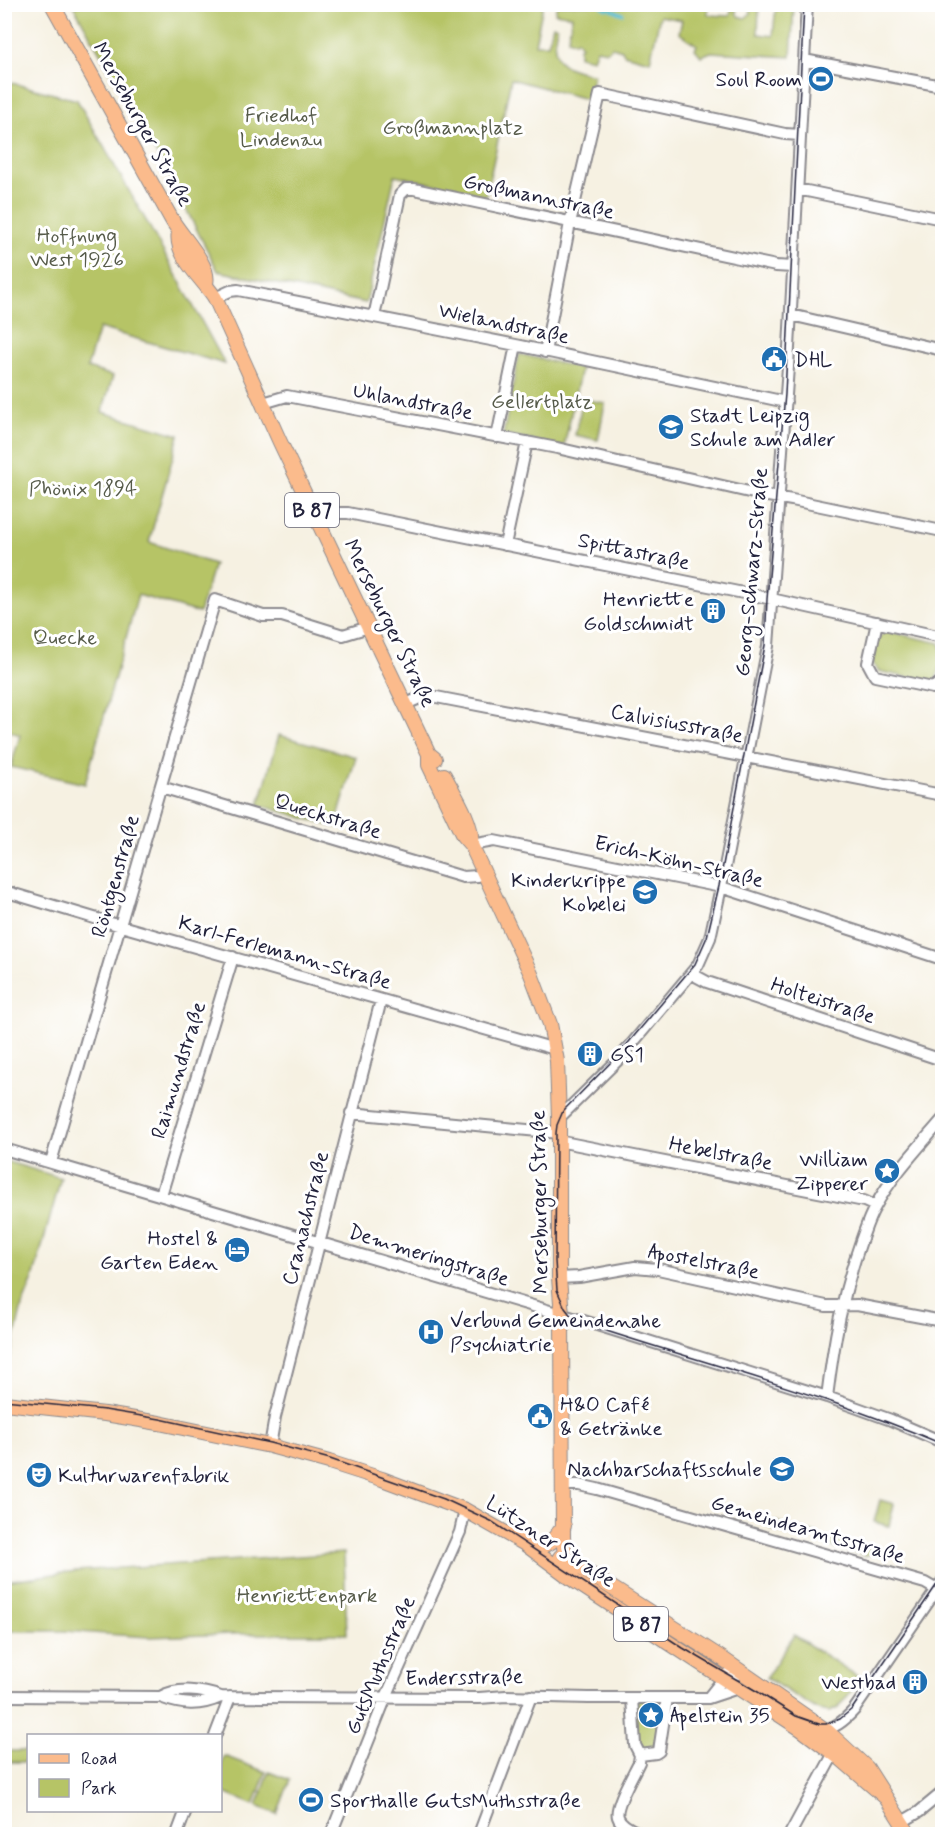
<svg xmlns="http://www.w3.org/2000/svg" width="947" height="1839" font-family="Mynerve,sans-serif">
<style>
.green{fill:#b6c466;stroke:#6c7350;stroke-width:1.5}
.lines{fill:none;stroke-linecap:round;stroke-linejoin:round}
.stream{stroke:#55bdd3;stroke-width:3}
.minor-casing{stroke:#8c8a8e;stroke-width:14}
.major-casing{stroke:#8c8a8e;stroke-width:16}
.minor{stroke:#fff;stroke-width:10}
.major{stroke:#fbbb8c;stroke-width:14}
.tram{stroke:#22223b;stroke-width:1.5}
.labels{text-anchor:middle;stroke-width:6;stroke-linejoin:round;paint-order:stroke}
.shield{fill:#fff;stroke:#646476;stroke-width:1.5}
.shield-label{font-size:20px;font-weight:bold;fill:#22223b}
.poi-label{font-size:21px;fill:#22223b;stroke:#fff;text-anchor:start}
.park-label{font-size:21px;fill:#565b4a;stroke:#fff}
.street-label{font-size:21px;fill:#22223b;stroke:#fff}
</style>
<rect width="100%" height="100%" fill="#fff"/>
<filter id="ink" filterUnits="userSpaceOnUse"><feTurbulence type="fractalNoise" baseFrequency=".0167" numOctaves="2"/><feDisplacementMap in="SourceGraphic" scale="12" xChannelSelector="R" yChannelSelector="G"/><feConvolveMatrix kernelMatrix="1 2 1 2 8 2 1 2 1" color-interpolation-filters="sRGB"/></filter>
<filter id="wash" filterUnits="userSpaceOnUse"><feTurbulence type="fractalNoise" baseFrequency=".008" numOctaves="4" result="noise"/><feDisplacementMap in="SourceGraphic" scale="24" xChannelSelector="R" yChannelSelector="G"/><feGaussianBlur stdDeviation="1.35" result="paint"/><feColorMatrix in="noise" values="0 0 0 0 0 0 0 0 0 0 0 0 0 0 0 0 0 1.4 0 .05"/><feComposite in="paint" operator="in"/></filter>
<g filter="url(#wash)">
<rect width="100%" height="100%" fill="#f6f1e2"/>
<path class="green" d="M708,4V15L730,16L732,5H738L736,12L738,16L745,18L751,13L749,5H759L758,34L773,36L776,5H794L791,57L711,52L701,56L695,49L697,45L679,33L682,20L660,16L650,61L624,54L622,50L612,47L607,51L597,49L593,59L579,56V48L581,46L577,40L575,42L568,39L572,16L555,13L557,5Z
M73,5H543L535,44H548L553,25L557,27C549,64 562,67 594,75L586,99L511,79L486,196L395,175L366,303L218,271L170,178Z
M4,81L77,100L152,231L225,364L99,328L87,368L113,376L102,412L179,435L149,542L214,564L199,613L138,595L85,784L11,767L20,735L5,730Z
M519,354L581,368L564,447L503,435Z
M583,399L605,403L598,440L575,435Z
M886,631L940,643C944,654 941,673 933,683L878,671L872,662L879,637Z
M279,735L356,757L335,827L259,805Z
M6,1161L61,1178L33,1279L22,1306L5,1379L4,1167Z
M880,1500L894,1504L889,1526L874,1522Z
M773,1521L817,1534L816,1537L808,1540L771,1529Z
M830,1538L874,1550L873,1553L865,1556L833,1547L830,1544Z
M344,1553L347,1634H234L148,1637L64,1631H5V1581L76,1571Z
M794,1635L860,1678L842,1704L838,1708L829,1712L818,1710L766,1678Z
M632,1698H667L661,1748L640,1755Z
M5,1751H28V1762H7L5,1766Z
M224,1756L266,1772L254,1805L221,1792V1766Z
M269,1772L290,1780L277,1814L257,1806Z"/>
<g class="lines">
<path class="stream" d="M601,4L602,7L606,9L609,8L623,14"/>
</g>
</g>
<g filter="url(#ink)">
<g class="lines">
<g class="minor-casing">
<path id="minor" d="M804,60L942,86
M798,191H807L942,219
M215,298L230,291L238,290L516,345L786,402
M791,315L942,350
M374,317L400,195L406,189H414L776,266L793,267
M545,352L570,223L600,94L785,134L800,135
M263,403L287,396L557,448L762,495L792,500L942,531
M497,437L516,345
M318,521L339,513H348L758,596L942,637
M505,545L527,442
M877,622L868,663L875,676L933,688L942,681
M406,704L422,697L431,696L942,795
M161,787L463,877L478,876L484,873
M471,845L494,841L721,887L942,959
M4,891L121,926L555,1049
M692,974L707,982L942,1060
M351,1113L559,1133
M559,1118L619,1059L698,965L710,938L721,887L768,646L788,367L807,4
M558,1141L864,1201L875,1206
M4,1149L597,1325L827,1397L891,1420L942,1442
M51,1162L215,600L263,616H282L343,635L369,627
M161,1195L233,957
M559,1278L579,1277L635,1267L658,1269L826,1306L857,1305L942,1321
M827,1397C834,1341 842,1295 861,1241C865,1230 869,1217 875,1207C892,1175 919,1147 942,1120
M270,1446L275,1417L381,1000
M563,1485H579L597,1489L925,1583L937,1590
M4,1696L160,1697C182,1705 199,1707 221,1697
M160,1697C178,1687 202,1690 221,1697L479,1698L506,1696L589,1698H708L738,1688
M632,1698L635,1745L640,1755L639,1762C634,1773 614,1806 618,1817C621,1826 633,1830 641,1834
M708,1698L727,1674L735,1673L743,1675
M819,1731C834,1729 844,1721 854,1710L942,1582
M215,1736L230,1697
M640,1755L656,1753L659,1751L667,1698
M902,1822L919,1812L942,1793
M177,1834L186,1810
M331,1834L386,1697L460,1532L465,1510
M479,1834L531,1696
M790,1834L834,1753"/>
</g>
<g class="major-casing">
<path id="major" d="M52,4L172,220C180,235 211,265 206,283
M179,232C174,256 204,280 215,298L280,442L429,754L435,759
M429,754V765L463,836L471,845L531,974L550,1024L557,1061L559,1118V1278L562,1315L563,1537L567,1576
M444,775C453,792 474,824 471,843
M4,1403L105,1414L159,1423L270,1446L329,1462L382,1479L465,1510L525,1544L576,1582L801,1729L841,1759L885,1797
M539,1549L551,1542L564,1526
M560,1557L584,1570L723,1659L827,1731L867,1768L909,1834"/>
</g>
<use href="#minor" class="minor"/>
<use href="#major" class="major"/>
<path class="tram" d="M804,4L785,394L767,599L765,645L719,886L707,937L695,964L618,1055L563,1111L557,1125L556,1133L555,1261L557,1290L565,1308L572,1317L588,1325C706,1364 828,1395 942,1444
M4,1400L105,1410L160,1419L270,1443L330,1459L444,1499L491,1521L683,1648L758,1692L796,1716L819,1724H826L840,1719L852,1709L942,1577"/>
</g>
</g>
<defs>
<g id="stadium-disc" transform="scale(1.35)"><circle r="9.5" fill="#1f6fb2" stroke="#fff"/><path d="M0-5a6.5 5 0 1 0 0 10a6.5 5 0 1 0 0-10ZM-3.5-1.8h7v3.6h-7Z" fill="#fff"/></g>
<g id="civic-disc" transform="scale(1.35)"><circle r="9.5" fill="#1f6fb2" stroke="#fff"/><path d="M-.6-6.5H3V-4.5H.6V-3L4-1V1h2V6H-6V1h2V-1L-.6-3ZM-1.2 2.5V6h2.4V2.5Z" fill="#fff"/></g>
<g id="school-disc" transform="scale(1.35)"><circle r="9.5" fill="#1f6fb2" stroke="#fff"/><path d="M0-5L7-2L0 1L-7-2ZM-4 1L0 2.5L4 1V4Q0 6-4 4Z" fill="#fff"/></g>
<g id="building-disc" transform="scale(1.35)"><circle r="9.5" fill="#1f6fb2" stroke="#fff"/><path d="M-4-6H4V6H1V3H-1V6H-4ZM-2.5-4.3h1.7v1.8h-1.7ZM.8-4.3h1.7v1.8H.8ZM-2.5-1h1.7V.8h-1.7ZM.8-1h1.7V.8H.8Z" fill="#fff"/></g>
<g id="sight-disc" transform="scale(1.35)"><circle r="9.5" fill="#1f6fb2" stroke="#fff"/><path d="M0-6L1.8-2.2L6-1.7L2.9 1.2L3.7 5.4L0 3.3L-3.7 5.4L-2.9 1.2L-6-1.7L-1.8-2.2Z" fill="#fff"/></g>
<g id="hotel-disc" transform="scale(1.35)"><circle r="9.5" fill="#1f6fb2" stroke="#fff"/><path d="M-6-4.5h1.5V1H6V5H4.5V3h-9V5H-6ZM-4 0a1.8 1.8 0 1 1 3.6 0ZM.5 0V-2.5h3Q6-2.5 6 0Z" fill="#fff"/></g>
<g id="hospital-disc" transform="scale(1.35)"><circle r="9.5" fill="#1f6fb2" stroke="#fff"/><path d="M-5-5h3v3.5h4V-5h3V5h-3V1.5h-4V5h-3Z" fill="#fff"/></g>
<g id="theatre-disc" transform="scale(1.35)"><circle r="9.5" fill="#1f6fb2" stroke="#fff"/><path d="M-5-5.5Q0-4 5-5.5V0Q5 5 0 6Q-5 5-5 0ZM-3.3-2.5H-1v1.5H-3.3ZM1-2.5H3.3v1.5H1ZM-2.8 1Q0 5.5 2.8 1Z" fill="#fff"/></g>
</defs>
<g fill-rule="evenodd">
<use href="#stadium-disc" x="821" y="79"/>
<use href="#civic-disc" x="774" y="359"/>
<use href="#school-disc" x="671" y="427"/>
<use href="#building-disc" x="713" y="611"/>
<use href="#school-disc" x="645" y="892"/>
<use href="#building-disc" x="590" y="1054"/>
<use href="#sight-disc" x="887" y="1171"/>
<use href="#hotel-disc" x="237" y="1250"/>
<use href="#hospital-disc" x="431" y="1332"/>
<use href="#civic-disc" x="540" y="1416"/>
<use href="#school-disc" x="782" y="1469"/>
<use href="#theatre-disc" x="39" y="1475"/>
<use href="#building-disc" x="915" y="1682"/>
<use href="#sight-disc" x="651" y="1715"/>
<use href="#stadium-disc" x="311" y="1800"/>
</g>
<g class="labels">
<g class="shield">
<rect x="285" y="493" width="54" height="34" rx="4.5"/>
<rect x="614" y="1607" width="54" height="34" rx="4.5"/>
</g>
<g class="shield-label">
<text x="312" y="517">B 87</text>
<text x="641" y="1631">B 87</text>
</g>
<g class="poi-label">
<text x="802" y="86" text-anchor="end">Soul Room</text>
<text x="794" y="366">DHL</text>
<text x="690" y="422">Stadt Leipzig<tspan x="690" dy="24">Schule am Adler</tspan></text>
<text x="694" y="606" text-anchor="end">Henriette<tspan x="694" dy="24">Goldschmidt</tspan></text>
<text x="626" y="887" text-anchor="end">Kinderkrippe<tspan x="626" dy="24">Kobelei</tspan></text>
<text x="610" y="1061">GS1</text>
<text x="868" y="1166" text-anchor="end">William<tspan x="868" dy="24">Zipperer</tspan></text>
<text x="218" y="1245" text-anchor="end">Hostel &amp;<tspan x="218" dy="24">Garten Eden</tspan></text>
<text x="450" y="1327">Verbund Gemeindenahe<tspan x="450" dy="24">Psychiatrie</tspan></text>
<text x="560" y="1411">H&amp;O Café<tspan x="560" dy="24">&amp; Getränke</tspan></text>
<text x="762" y="1476" text-anchor="end">Nachbarschaftsschule</text>
<text x="58" y="1482">Kulturwarenfabrik</text>
<text x="896" y="1689" text-anchor="end">Westbad</text>
<text x="670" y="1722">Apelstein 35</text>
<text x="330" y="1807">Sporthalle GutsMuthsstraße</text>
</g>
<g class="park-label">
<text x="281" y="122">Friedhof<tspan x="281" dy="24">Lindenau</tspan></text>
<text x="453" y="134">Großmannplatz</text>
<text x="77" y="242">Hoffnung<tspan x="77" dy="24">West 1926</tspan></text>
<text x="542" y="408">Gellertplatz</text>
<text x="83" y="495">Phönix 1894</text>
<text x="65" y="644">Quecke</text>
<text x="307" y="1602">Henriettenpark</text>
</g>
<g class="street-label">
<text transform="translate(143 124) rotate(61)" y="7">Merseburger Straße</text>
<text transform="translate(539 196) rotate(12)" y="7">Großmannstraße</text>
<text transform="translate(504 323) rotate(12)" y="7">Wielandstraße</text>
<text transform="translate(413 401) rotate(11)" y="7">Uhlandstraße</text>
<text transform="translate(634 551) rotate(12)" y="7">Spittastraße</text>
<text transform="translate(751 572) rotate(-85)" y="7">Georg-Schwarz-Straße</text>
<text transform="translate(390 623) rotate(64)" y="7">Merseburger Straße</text>
<text transform="translate(677 723) rotate(11)" y="7">Calvisiusstraße</text>
<text transform="translate(328 816) rotate(17)" y="7">Queckstraße</text>
<text transform="translate(679 861) rotate(13)" y="7">Erich-Köhn-Straße</text>
<text transform="translate(115 876) rotate(-74)" y="7">Röntgenstraße</text>
<text transform="translate(285 952) rotate(16)" y="7">Karl-Ferlemann-Straße</text>
<text transform="translate(823 1000) rotate(18)" y="7">Holteistraße</text>
<text transform="translate(178 1070) rotate(-73)" y="7">Raimundstraße</text>
<text transform="translate(721 1153) rotate(11)" y="7">Hebelstraße</text>
<text transform="translate(539 1202) rotate(-91)" y="7">Merseburger Straße</text>
<text transform="translate(305 1218) rotate(-76)" y="7">Cranachstraße</text>
<text transform="translate(429 1255) rotate(17)" y="7">Demmeringstraße</text>
<text transform="translate(704 1261) rotate(11)" y="7">Apostelstraße</text>
<text transform="translate(808 1529) rotate(16)" y="7">Gemeindeamtsstraße</text>
<text transform="translate(551 1541) rotate(33)" y="7">Lützner Straße</text>
<text transform="translate(380 1665) rotate(-67)" y="7">GutsMuthsstraße</text>
<text transform="translate(464 1677) rotate(-1)" y="7">Endersstraße</text>
</g>
</g>
<rect width="947" height="1839" fill="none" stroke="#fff" stroke-width="24"/>
<rect x="27" y="1734" width="195" height="78" fill="#ffffff" stroke="#a7a7b1" stroke-width="1.5"/>
<rect x="39" y="1754" width="30" height="9" fill="#fbbb8c" stroke="#a7a7b1" stroke-width="1.5"/>
<text x="81" y="1764" font-size="18" fill="#22223b">Road</text>
<rect x="39" y="1779" width="30" height="18" fill="#b6c466" stroke="#a7a7b1" stroke-width="1.5"/>
<text x="81" y="1794" font-size="18" fill="#22223b">Park</text>
</svg>
